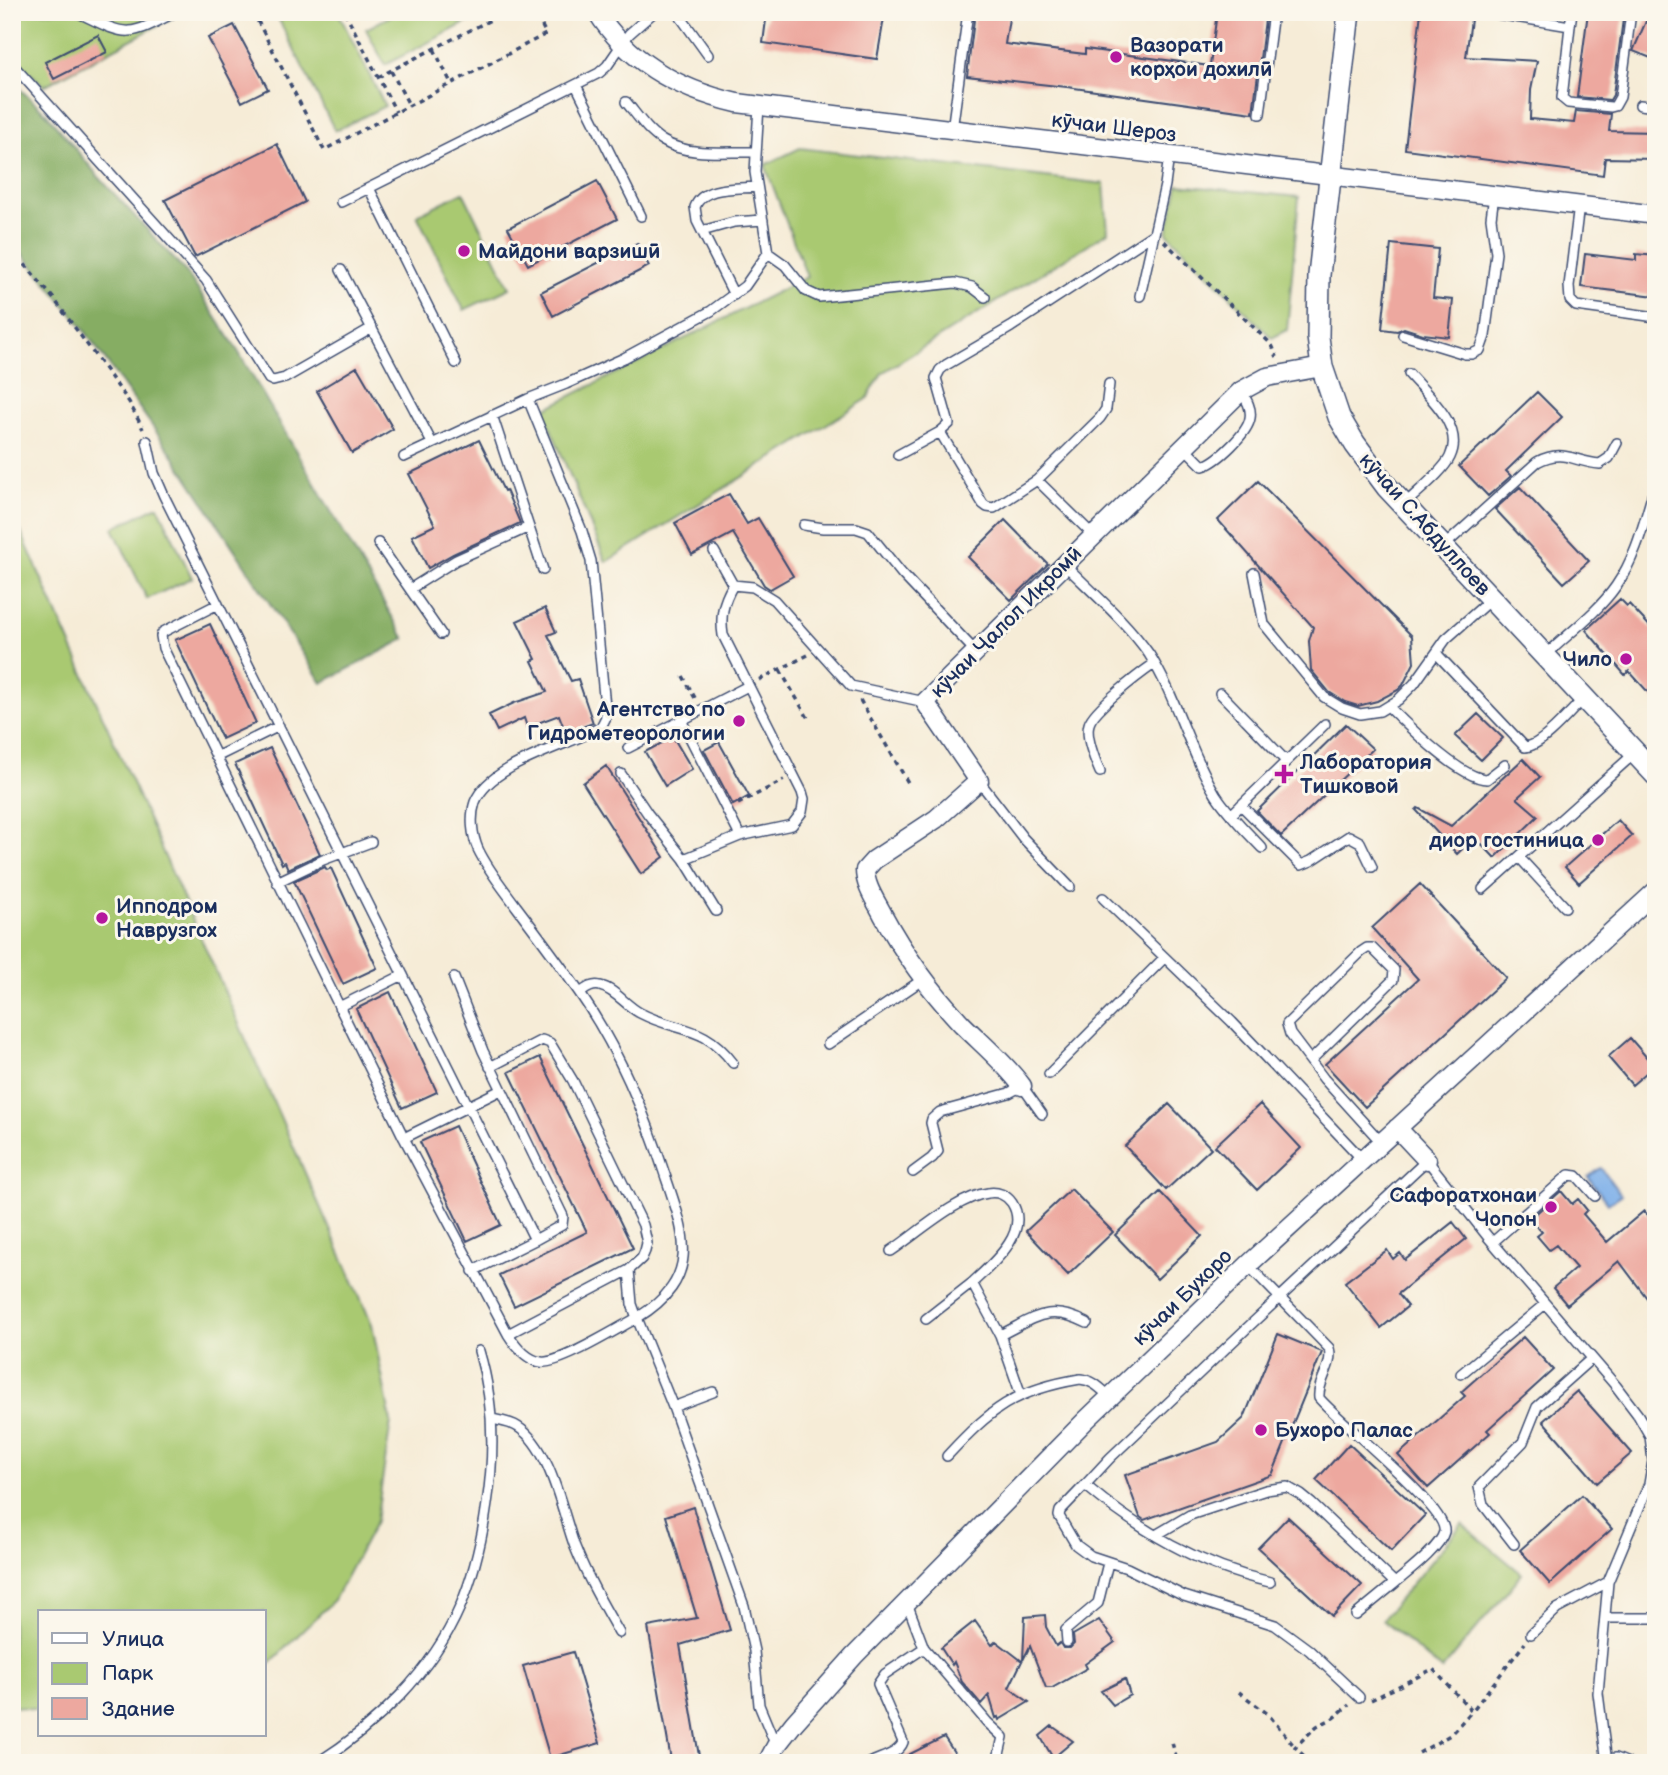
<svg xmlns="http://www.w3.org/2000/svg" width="1668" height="1775" font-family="'Balsamiq Sans',sans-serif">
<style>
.green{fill:#a9c971;stroke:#627c68;stroke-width:2}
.forest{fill:#86ad63;stroke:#506e60;stroke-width:2}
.water{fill:#7dafe9;stroke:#4c6fa4;stroke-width:2}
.building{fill:#eda89f}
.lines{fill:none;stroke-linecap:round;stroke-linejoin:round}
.service-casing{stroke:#3c4b70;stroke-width:12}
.minor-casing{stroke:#3c4b70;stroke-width:21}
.tertiary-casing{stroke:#3c4b70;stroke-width:24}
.path{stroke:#3c4b70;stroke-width:3.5;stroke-dasharray:5 5;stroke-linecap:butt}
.service{stroke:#fff;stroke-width:9}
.minor{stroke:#fff;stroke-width:18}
.tertiary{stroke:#fff;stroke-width:21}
.poi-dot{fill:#b5179e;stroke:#fbf7ec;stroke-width:2.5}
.labels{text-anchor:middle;stroke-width:6;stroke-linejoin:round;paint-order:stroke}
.poi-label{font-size:21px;font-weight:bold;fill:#1b2f5e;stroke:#fbf7ec;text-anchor:start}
.street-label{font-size:21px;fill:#1b2f5e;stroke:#fbf7ec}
</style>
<rect width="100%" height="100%" fill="#fbf7ec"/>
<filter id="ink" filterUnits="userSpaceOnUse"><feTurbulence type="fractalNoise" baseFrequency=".0143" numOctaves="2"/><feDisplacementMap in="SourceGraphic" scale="14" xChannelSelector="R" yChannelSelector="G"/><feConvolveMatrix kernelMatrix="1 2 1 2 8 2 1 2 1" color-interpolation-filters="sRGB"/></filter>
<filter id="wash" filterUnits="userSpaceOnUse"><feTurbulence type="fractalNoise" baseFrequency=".00686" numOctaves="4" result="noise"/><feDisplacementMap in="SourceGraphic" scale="28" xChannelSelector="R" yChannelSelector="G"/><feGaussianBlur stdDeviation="1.57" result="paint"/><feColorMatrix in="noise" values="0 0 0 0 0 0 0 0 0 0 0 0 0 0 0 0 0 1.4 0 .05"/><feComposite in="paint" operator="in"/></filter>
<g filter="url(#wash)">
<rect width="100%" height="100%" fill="#f6ecd7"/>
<path class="green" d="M12,12H183L44,86L12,56Z
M275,12H338L385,106L335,131Z
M398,12H487L385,65L366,29Z
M800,148L1104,184L1108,232L882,373L867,399L606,562L543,410L807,277L765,165Z
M1178,185L1299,197L1287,330L1272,338L1167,233Z
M463,192L510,288L464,310L417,215Z
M158,506L192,578L147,599L113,528Z
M12,512L372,1324L391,1422L376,1521L334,1600L270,1663L264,1667V1612H40V1710L12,1706Z
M1462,1524L1522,1574L1442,1670L1382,1620Z"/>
<path class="forest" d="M12,82L46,113L98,176L187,273L235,346L405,639L322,683L172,454L77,320L12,241Z"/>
<path class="water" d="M1601,1168L1621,1195L1608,1204L1588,1177Z"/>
<g id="blocks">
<path class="building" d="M767,12H845L884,18L877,59L763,43Z
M975,12H1010L1005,44L1085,54V49L1210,66L1217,12H1266L1253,113L1067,87L967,76Z
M1421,12H1472L1466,57L1537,61L1531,90L1530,119L1574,123L1576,111L1611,114L1609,131L1656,132V159L1605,158L1603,175L1405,149Z
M1588,12H1624L1613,95L1610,100L1577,97Z
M1650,12H1656V60L1633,51Z
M234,25L268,89L242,102L208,38Z
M98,35L107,52L54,79L45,62Z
M277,144L305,202L195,257L165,200Z
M597,181L617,219L528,265L508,228Z
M637,243L649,266L553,316L541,292Z
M1391,244L1438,249L1433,298L1453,300L1449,337L1423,334L1404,328L1397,331L1382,329Z
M1585,254L1636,260V254L1656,256V296L1581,287Z
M357,367L393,429L352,453L317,391Z
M1537,392L1562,417L1506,471L1511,476L1488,496L1459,466Z
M479,440L504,491L506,490L520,523L453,554L428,568L412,536L435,525L409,474Z
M1258,481L1412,636L1414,663L1403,685L1398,690L1377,701L1358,706L1345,702L1329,692L1311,670L1309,641L1313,627L1218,520Z
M1520,487L1589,561L1564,583L1495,509Z
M729,494L747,524L758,518L793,576L770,589L764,585L733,533L692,555L675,523Z
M1005,520L1048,564L1011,600L968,557Z
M1620,599L1627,606L1629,604L1656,633V701L1629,671L1625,675L1586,630Z
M545,608L556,632L548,635L571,681L578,679L593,723L566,733L559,715L527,727L524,718L497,731L489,715L514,703L547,692L532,661L536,659L517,621Z
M210,624L256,723L222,739L175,640Z
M1478,714L1503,738L1481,760L1455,736Z
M1346,724L1373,749L1281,836L1257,811Z
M673,737L692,769L665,786L645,752Z
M719,742L749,796L733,805L704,750Z
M270,748L320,854L288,869L285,862L282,864L235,764Z
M1523,759L1540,777L1517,798L1538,816L1495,858L1475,837L1457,854L1416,810L1418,808L1451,826Z
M606,766L664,857L641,874L583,783Z
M1618,820L1632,836L1579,883L1565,867Z
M325,867L327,870L331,868L377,968L343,984L294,881Z
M1420,884L1506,978L1365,1107L1325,1064L1418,979L1372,928Z
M390,992L437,1092L402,1108L356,1009Z
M1630,1038L1654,1066L1632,1085L1608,1057Z
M540,1057L633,1248L514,1306L499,1275L587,1232L509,1072Z
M1169,1104L1211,1148L1166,1190L1125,1146Z
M1260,1104L1301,1148L1257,1190L1215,1146Z
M455,1126L501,1225L467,1241L420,1142Z
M1071,1189L1113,1232L1068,1275L1026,1231Z
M1561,1191L1572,1204L1578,1199L1587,1210L1583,1214L1607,1242L1644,1211L1656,1224V1310L1619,1261L1567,1305L1553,1288L1576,1268L1556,1245L1549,1250L1537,1236L1542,1232L1530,1219Z
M1160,1192L1202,1236L1157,1279L1115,1235Z
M1453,1222L1466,1239L1398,1294L1408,1306L1381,1328L1345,1282L1387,1250L1393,1259L1400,1253L1405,1260Z
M1278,1334L1322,1352L1272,1475L1144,1520L1140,1517L1125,1475L1218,1442L1244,1418Z
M1523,1337L1553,1370L1487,1430L1490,1433L1428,1488L1398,1455L1465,1396L1461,1392Z
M1577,1391L1632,1453L1597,1483L1543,1421Z
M1349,1444L1425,1515L1391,1551L1316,1480Z
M1582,1495L1612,1529L1550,1584L1520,1550Z
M693,1507L730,1630L680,1645L699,1756L671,1760L648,1627L697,1618L666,1516Z
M1288,1517L1362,1585L1332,1616L1258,1548Z
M1045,1615L1046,1627L1056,1646L1060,1643L1063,1648H1070L1074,1644L1073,1635L1099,1620L1115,1642L1085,1664L1087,1668L1052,1688H1046L1030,1646L1023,1660L1025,1617Z
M975,1621L992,1645L996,1641L1022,1661L1009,1688L1029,1702L999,1720L998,1717L996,1718L989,1695L981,1704L962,1682L954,1662L952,1665L941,1648Z
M573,1652L600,1743L550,1758L523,1666Z
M1125,1679L1130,1695L1113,1705L1101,1691Z
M1052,1726L1073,1741L1053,1758L1040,1736Z
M944,1737L961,1763H892Z"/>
</g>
</g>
<g filter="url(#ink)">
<use href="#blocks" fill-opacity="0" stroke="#3c4b70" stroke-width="2"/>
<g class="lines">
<g class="service-casing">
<path id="service" d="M77,12C127,36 125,39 175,12
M677,12L708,55
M1485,12L1570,26L1572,12
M1570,26L1562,98L1568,103L1611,107L1615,106L1620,97L1631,12
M12,64L206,280L269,379L273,381L285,378L372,328
M576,85L641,216
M626,102C637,115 648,132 663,141C689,157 727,151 755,152
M1640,105L1656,107
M759,106L755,172L768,253L745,286L711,311L624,358L566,384L528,399L582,531L591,561L606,717L601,727C566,747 491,763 475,802C470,817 472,835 478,849C488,870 503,888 516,906C538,935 559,963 579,992C618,1048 644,1110 665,1175C686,1236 702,1278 637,1318L673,1407L744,1606L754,1651L759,1705L776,1746
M1260,114L1273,12
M952,130L968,12
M369,188L456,363
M341,202L599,73L607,66L629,34L654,12
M1579,205L1569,286L1570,300L1576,306L1656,317
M702,231L734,222L763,220
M768,253L785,265L806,291L819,297L955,283L972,287L985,297
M341,270L432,443
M734,295L697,221L695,207C703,185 738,189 757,187
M1140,296L1165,185L1169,156
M1403,335L1465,354H1472L1480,350L1485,336L1496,253L1491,218L1494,195
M492,415L543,570
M147,441L154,473L164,496L535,1240L473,1271
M1183,446L1203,466C1217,462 1248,433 1250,418C1252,408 1246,399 1241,391
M898,455L940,432
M404,457L528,399
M1037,480L1100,418L1106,409L1109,384
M1405,504C1418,491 1443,472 1450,457C1465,426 1427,395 1409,374
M804,525L823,528H856L868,532L902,574L976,652
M1093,535L1037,480L994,508L987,507L983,504L940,432L949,424L936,378L940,370L946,365L1011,327L1152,235
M378,543L441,634
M1444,546L1537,462C1564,448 1573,462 1600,464L1609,458L1617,443
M714,551L733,585
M1064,564C1093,593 1126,621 1149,654C1177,698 1189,751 1216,795C1229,815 1246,831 1262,848
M1254,573L1264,624L1324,697L1342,708L1360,714L1380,711L1398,700L1414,684L1446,639L1491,599
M410,589L456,560L529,527
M218,604L163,632L161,636L163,648L404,1138L508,1334C515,1345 527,1360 541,1362C559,1365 618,1328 637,1318L632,1304L629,1270
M1436,653L1525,747C1542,746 1571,711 1584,698
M1546,655C1569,633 1598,612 1616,586C1637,556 1645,518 1656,483
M1220,693L1286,761
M1389,707C1408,726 1461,779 1487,779L1505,765
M681,720L740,836
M628,748L748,686
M216,757L279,726
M1100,772C1095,760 1085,737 1089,724C1093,709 1141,673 1154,664
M621,774L648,814L684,859L740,836L792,825L802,812L804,799L802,792L723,635C720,616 723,602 733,585L753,587L774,600L851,686L925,702
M979,781L1023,838L1070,887
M1241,805L1301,865L1311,861L1349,836L1360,842L1372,867
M1231,815L1325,724
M1519,857L1565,907
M684,859L716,911
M277,882L323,860L371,842
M1483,889L1635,753
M1103,898L1232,1022L1362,1159
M454,978L483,1051L563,1216L562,1225L535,1240
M580,993C586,989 592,984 600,986C615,989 626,1006 640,1013C678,1033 703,1023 733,1063
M339,1007L403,975
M828,1044L922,980
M1311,1060L1393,980L1394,970L1372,948H1367L1361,952L1287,1024L1290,1034L1324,1079L1381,1142
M490,1067L542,1040L550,1043L573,1081L643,1225L647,1243L645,1251L642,1258L629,1270L508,1334
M1049,1074L1164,958
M404,1138L501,1090
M913,1172L932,1158L938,1151L931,1123L932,1119L940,1112L1009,1093L1022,1086L1042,1114
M1493,1242L1569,1175L1577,1176L1595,1196
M891,1251C918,1233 957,1197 988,1193C997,1191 1007,1195 1012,1203C1031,1233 991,1265 972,1283L1000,1335L1021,1395
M1248,1265L1329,1348C1334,1366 1317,1381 1319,1398C1338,1421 1449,1509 1444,1532C1440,1548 1408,1572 1395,1583
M926,1319L972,1283
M1000,1335C1035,1318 1048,1303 1087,1323
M1461,1374L1545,1304
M673,1407L713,1392
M492,1419C501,1421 510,1422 518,1427C551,1448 562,1512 575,1547C587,1577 603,1605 619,1633
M947,1456C991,1409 1014,1390 1080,1379C1093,1380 1100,1388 1110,1397
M1085,1485L1060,1511L1059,1516L1076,1545L1091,1556L1127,1568L1184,1596L1275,1625L1309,1650L1359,1697
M1156,1535L1190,1515L1266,1490L1287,1487L1301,1495L1312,1504L1395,1583L1356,1615
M1514,1544L1483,1504L1479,1487L1523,1442L1537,1407L1592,1358
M1270,1582C1202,1567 1138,1530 1085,1485L1110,1458L1246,1329L1427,1160L1488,1237L1616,1386L1638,1415L1650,1436L1653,1461L1649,1484L1608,1582L1598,1693L1607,1763
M907,1603L924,1648L987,1722L1003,1737L997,1763
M1605,1618H1656
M1531,1634L1557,1609L1608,1582
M1067,1642L1066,1630L1098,1603L1108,1563
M1607,1759L1616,1758L1628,1763
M317,1763C376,1726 432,1672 460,1607C474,1575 482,1539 487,1504C495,1452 494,1401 479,1351
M870,1763C881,1757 899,1754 903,1742L878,1684L885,1674L924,1648"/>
</g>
<g class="minor-casing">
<path id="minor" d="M597,12C629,63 680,90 737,103L1656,215
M1022,1086C1005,1063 982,1044 962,1024C930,990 905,956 883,915C876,901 865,886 865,870L874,860L936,819L979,781L925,702L1241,391L1267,377L1322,367
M1397,1128L1427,1160
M767,1763L776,1746L794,1723L854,1656L1085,1421L1248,1265L1656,891"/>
</g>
<g class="tertiary-casing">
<path id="tertiary" d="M1349,12L1319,275L1318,337L1322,367L1339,417L1355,444L1387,487L1656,775"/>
</g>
<path class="path" d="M253,12L324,150L546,34L535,12
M345,12L396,112
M434,49L451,83
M391,71L409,105
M378,77L506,12
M1164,241L1272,345L1277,357
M12,249L54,299L129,402L143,429
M780,670L808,718
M683,676L695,698
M759,680L808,655
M860,700L910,786
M738,804L784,780
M1239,1692L1268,1714L1295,1747
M1371,1700L1433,1669L1472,1711L1525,1643
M1172,1743L1178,1763
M1419,1753L1450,1735L1472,1711
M1311,1763L1295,1747L1317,1726L1332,1719L1349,1705"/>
<use href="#service" class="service"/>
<use href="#minor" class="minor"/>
<use href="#tertiary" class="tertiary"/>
</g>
</g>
<g class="poi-dot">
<circle cx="1116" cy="57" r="7"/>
<circle cx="464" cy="251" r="7"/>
<circle cx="1626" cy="659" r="7"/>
<circle cx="739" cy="721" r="7"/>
<path d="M1280.5 763.5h7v7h7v7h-7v7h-7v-7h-7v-7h7z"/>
<circle cx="1598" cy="840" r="7"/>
<circle cx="102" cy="918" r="7"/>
<circle cx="1551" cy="1207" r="7"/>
<circle cx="1261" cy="1430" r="7"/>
</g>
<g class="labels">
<g class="poi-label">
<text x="1130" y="52">Вазорати<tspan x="1130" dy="24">корҳои дохилӣ</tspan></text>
<text x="478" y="258">Майдони варзишӣ</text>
<text x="1612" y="666" text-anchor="end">Чило</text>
<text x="725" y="716" text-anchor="end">Агентство по<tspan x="725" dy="24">Гидрометеорологии</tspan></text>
<text x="1300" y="769">Лаборатория<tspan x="1300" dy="24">Тишковой</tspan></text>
<text x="1584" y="847" text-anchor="end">диор гостиница</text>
<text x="116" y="913">Ипподром<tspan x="116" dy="24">Наврузгох</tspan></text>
<text x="1537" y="1202" text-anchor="end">Сафоратхонаи<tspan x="1537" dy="24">Чопон</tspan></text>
<text x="1275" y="1437">Бухоро Палас</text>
</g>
<g class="street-label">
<text transform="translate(1114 127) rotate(7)" y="7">кӯчаи Шероз</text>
<text transform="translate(1425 524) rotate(48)" y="7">кӯчаи С.Абдуллоев</text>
<text transform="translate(1006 622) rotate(-45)" y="7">кӯчаи Ҷалол Икромӣ</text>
<text transform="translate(1182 1297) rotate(-44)" y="7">кӯчаи Бухоро</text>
</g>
</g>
<rect width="1668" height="1775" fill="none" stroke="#fbf7ec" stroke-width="42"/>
<rect x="38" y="1610" width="228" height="126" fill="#fbf7ec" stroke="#a1a7b3" stroke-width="2"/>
<rect x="52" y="1633" width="35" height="10" fill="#ffffff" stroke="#a1a7b3" stroke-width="2"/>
<text x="102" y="1646" font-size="21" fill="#1b2f5e">Улица</text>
<rect x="52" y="1663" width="35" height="21" fill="#a9c971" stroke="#a1a7b3" stroke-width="2"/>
<text x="102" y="1680" font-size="21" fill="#1b2f5e">Парк</text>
<rect x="52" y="1698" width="35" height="21" fill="#eda89f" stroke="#a1a7b3" stroke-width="2"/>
<text x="102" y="1716" font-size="21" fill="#1b2f5e">Здание</text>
</svg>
